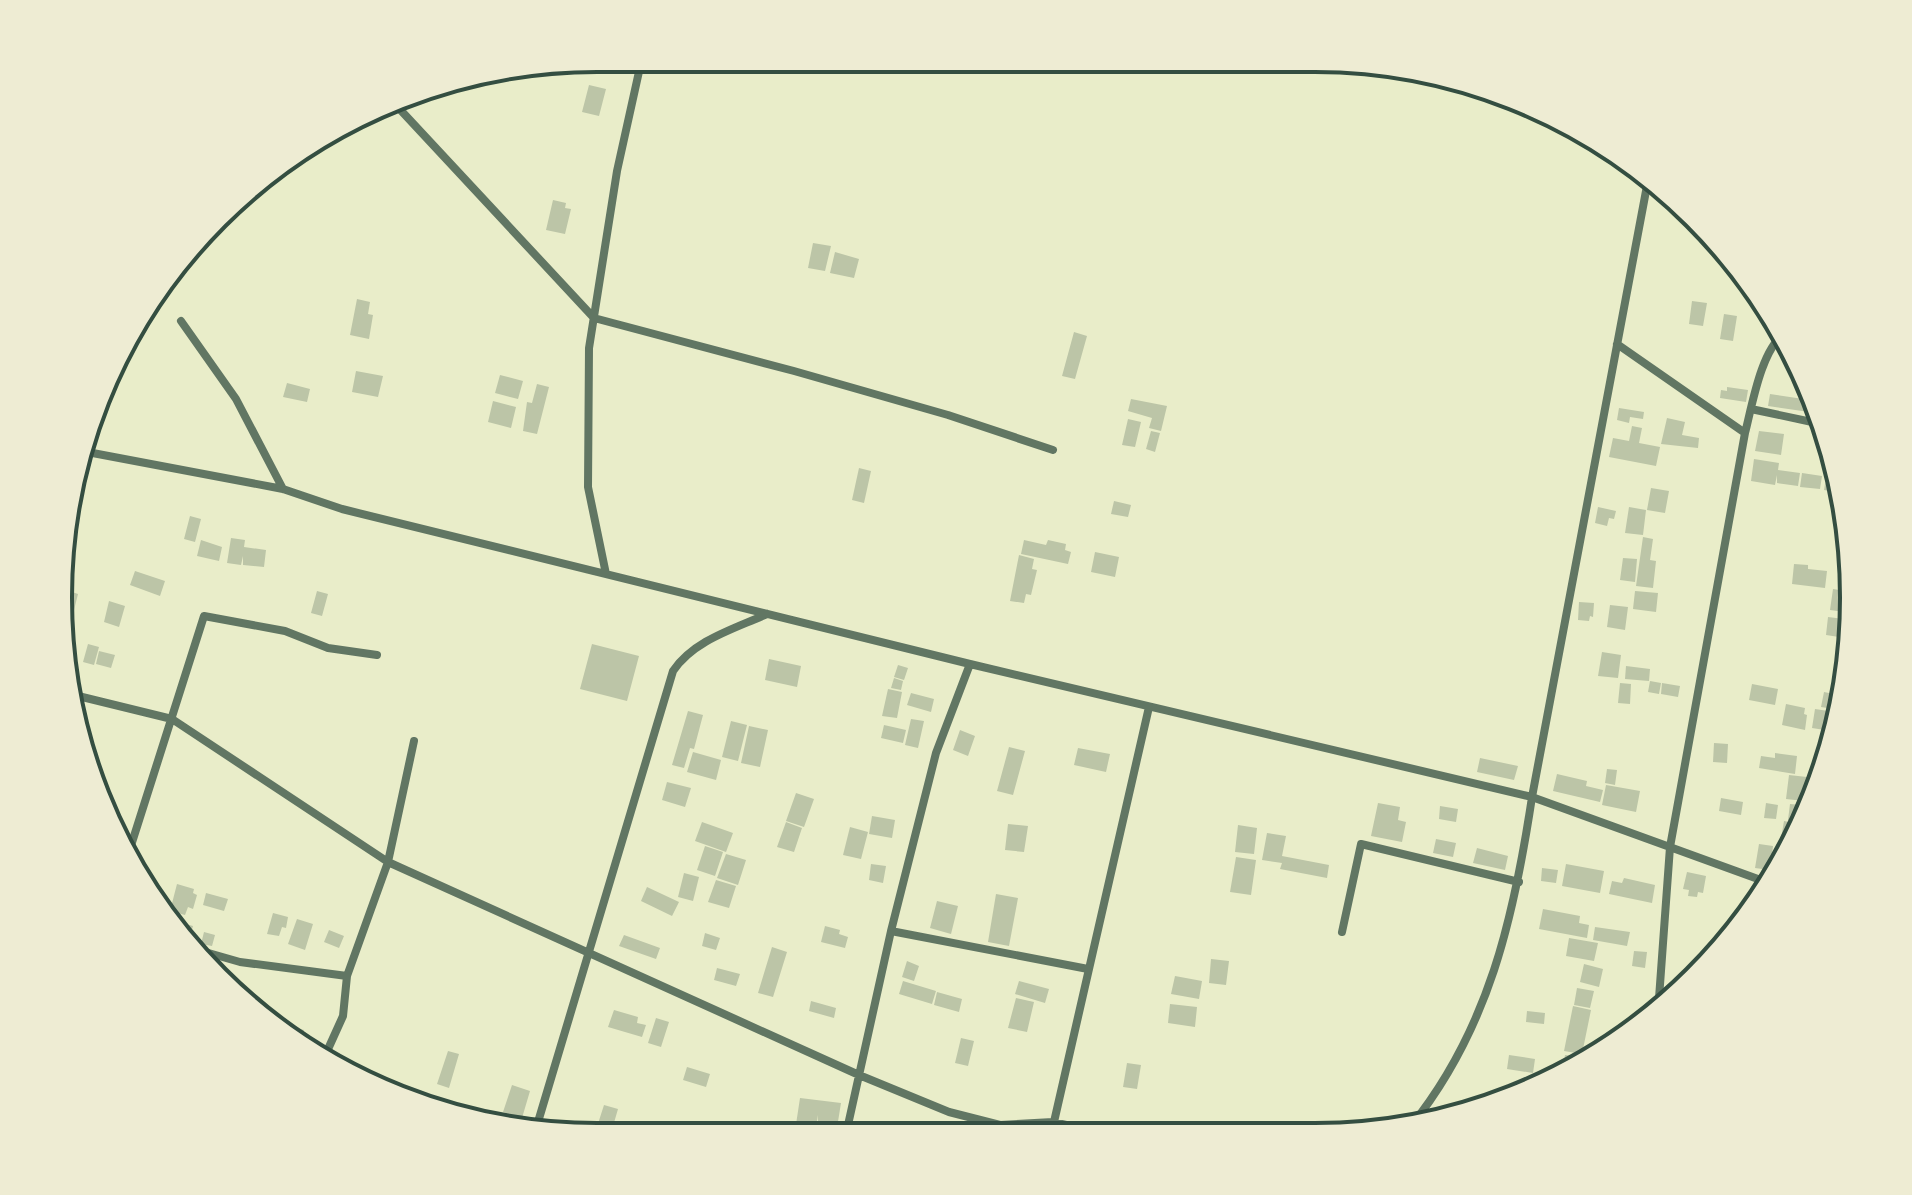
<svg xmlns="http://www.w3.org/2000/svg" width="1912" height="1195" font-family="Mulish,sans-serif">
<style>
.building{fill:#bcc5a7}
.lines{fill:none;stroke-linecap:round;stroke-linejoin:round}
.minor{stroke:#617663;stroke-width:8}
.rim{fill:none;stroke:#344e41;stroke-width:4}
</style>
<rect width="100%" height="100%" fill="#e9edc9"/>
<path class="building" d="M589,85L606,89L599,116L582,112Z
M553,200L566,203L565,208L571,209L565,234L546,230Z
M813,243L831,246L825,271L808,268Z
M835,252L859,259L854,278L830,273Z
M357,299L370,302L368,314L373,315L369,339L350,335Z
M1692,301L1707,303L1703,326L1689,324Z
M1724,314L1737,316L1733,341L1720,339Z
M1074,332L1087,336L1075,379L1062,376Z
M356,371L383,376L378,397L352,392Z
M500,375L523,381L518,399L495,393Z
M287,383L310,389L307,402L283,397Z
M537,384L549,387L537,434L523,431L527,402L532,403Z
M1727,387L1748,390L1746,402L1720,398L1721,390L1727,391Z
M1770,394L1810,400L1809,412L1768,406Z
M1131,399L1167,406L1161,431L1149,428L1152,418L1128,411Z
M493,401L516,407L511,428L488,422Z
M1619,408L1644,412L1643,419L1630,417L1629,423L1617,420Z
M1667,418L1685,422L1682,435L1699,438L1698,448L1661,444Z
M1128,419L1141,422L1135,447L1122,445Z
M1632,426L1642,428L1639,443L1660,447L1656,466L1609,457L1613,438L1629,441Z
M1151,431L1160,433L1155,452L1146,449Z
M1759,431L1784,434L1781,455L1755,451Z
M1754,459L1779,463L1778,470L1800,473L1798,486L1777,483V475L1775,485L1751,481Z
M859,468L871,471L864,503L852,500Z
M1827,472L1837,473L1841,493L1824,490Z
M1802,473L1822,476L1820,489L1800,487Z
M1651,488L1669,491L1665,513L1647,510Z
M1114,501L1131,505L1128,517L1111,514Z
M1598,507L1616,511L1614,519L1609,518L1607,526L1595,523Z
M1629,507L1646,510L1643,535L1625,533Z
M1844,507L1849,527L1850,543L1840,541Z
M190,516L201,519L195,542L184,539Z
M1643,537L1653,539L1650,560L1656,561L1653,588L1636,586Z
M231,538L245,540L244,547L266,550L264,567L243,565V556L241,565L227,563Z
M201,540L222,547L219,561L197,556Z
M1024,540L1046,545L1048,540L1066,544L1065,550L1071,552L1068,564L1021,554Z
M1095,552L1119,557L1115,577L1091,572Z
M1019,555L1034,559L1032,569L1037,570L1031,595L1026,594L1024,603L1010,601Z
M1623,558L1637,559L1635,582L1620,580Z
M1794,564L1808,565V569L1827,571L1825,588L1792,584Z
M135,571L165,581L160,596L130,585Z
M1833,589L1852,592V613L1830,610Z
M66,590L78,594L73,614L61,610Z
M317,591L328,594L322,616L311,613Z
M1635,591L1658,593L1656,612L1633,609Z
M109,601L125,606L119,627L104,622Z
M1579,602L1594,603L1593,617L1590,616L1589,621L1578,620Z
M1610,605L1628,607L1625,630L1607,627Z
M1828,617L1852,620V639L1826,635Z
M88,644L99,647L94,665L83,662Z
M592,644L639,656L627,701L580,689Z
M99,651L115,655L111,668L96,664Z
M1602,652L1621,655L1618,678L1598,676Z
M769,659L801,666L797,687L765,680Z
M898,665L908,668L904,680L894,677Z
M1626,666L1650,669L1649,681L1625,679Z
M894,678L903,681L901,690L891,688Z
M1650,681L1661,683L1659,694L1648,692Z
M1620,683L1631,684L1630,704L1618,703Z
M1662,683L1680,686L1678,697L1661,694Z
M1752,684L1778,689L1775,705L1749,700Z
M1834,688L1841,689L1840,710L1821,707L1824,692L1834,694Z
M888,689L902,692L897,718L882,716Z
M911,693L934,699L931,712L907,705Z
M1786,704L1805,708L1804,714L1807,715L1805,730L1782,725Z
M1815,709L1835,712L1831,731L1812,728Z
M688,711L703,715L694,749L690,748L684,768L672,765Z
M911,719L924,721L918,748L905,745Z
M731,721L747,725L738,761L722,757Z
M884,725L906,730L903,743L881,738Z
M749,726L768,730L760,767L741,763Z
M960,730L975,736L968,756L953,750Z
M1714,743L1728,744L1727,763L1713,762Z
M1009,747L1025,751L1013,795L997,791Z
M1078,748L1110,754L1106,772L1074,765Z
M693,752L721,760L716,780L687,772Z
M1775,753L1797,756L1795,774L1759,768L1761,756L1775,758Z
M1480,758L1518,766L1514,780L1477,772Z
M1607,769L1617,770L1615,785L1605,783Z
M1557,774L1587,781L1586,786L1603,790L1600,802L1553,791Z
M1789,775L1807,777L1804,801L1786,799Z
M667,782L691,788L685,807L662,800Z
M1606,785L1640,791L1636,812L1602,805Z
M796,793L814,799L804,827L786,821Z
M1721,798L1743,802L1741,815L1719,811Z
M1378,803L1400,807L1398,820L1406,822L1402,842L1371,836Z
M1766,803L1778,805L1776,819L1764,818Z
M1790,804L1801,805L1799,821L1788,820Z
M1440,806L1458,809L1456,822L1439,819Z
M872,816L895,820L892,838L869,834Z
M1784,821L1798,824L1791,848L1780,845Z
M702,822L733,833L726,852L695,841Z
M786,822L802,828L794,852L777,847Z
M1008,824L1028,826L1024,852L1005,850Z
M1238,825L1257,828L1254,854L1235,852Z
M850,827L868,832L861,859L843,855Z
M1267,833L1286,836L1282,856L1329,865L1327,878L1280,869L1282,863L1262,860Z
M1436,839L1456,843L1453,857L1433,853Z
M1759,844L1773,846L1772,855L1786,857L1777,871L1755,868Z
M705,846L723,852L715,876L697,870Z
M1477,848L1508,856L1505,870L1473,863Z
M726,854L746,860L738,885L717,878Z
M1236,857L1256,860L1251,895L1230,892Z
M871,864L886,866L883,883L869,880Z
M1566,864L1604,871L1600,893L1562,886Z
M1542,868L1558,870L1556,883L1541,881Z
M1687,872L1706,876L1703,893L1698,892L1697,897L1688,896L1689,890L1683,889Z
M684,873L699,877L693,901L678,897Z
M1624,878L1655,885L1652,903L1609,894L1612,881L1622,883Z
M716,880L736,886L729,908L708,902Z
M177,884L194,889L193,893L197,895L193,909L188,907L185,915L170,911Z
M647,887L679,902L672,916L641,901Z
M206,893L228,899L224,911L203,905Z
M996,894L1018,898L1009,946L988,942Z
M937,901L958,906L951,934L930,928Z
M1543,909L1580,916L1579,923L1589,925L1587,938L1539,929Z
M273,913L288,917L286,928L282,927L279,936L267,934Z
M297,919L313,924L305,950L288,944Z
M170,920L193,926L189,940Z
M825,926L840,930L839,934L848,937L845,948L821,942Z
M1595,927L1630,932L1627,946L1593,940Z
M329,930L344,936L339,948L324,942Z
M204,932L215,935L212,946L201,944Z
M705,933L720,938L716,950L702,946Z
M624,935L660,948L656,959L619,946Z
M1569,938L1598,943L1594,961L1566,956Z
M772,947L787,952L773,997L758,993Z
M1634,951L1647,952L1645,968L1632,966Z
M1211,959L1229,961L1226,985L1209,983Z
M907,961L919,966L914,981L902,977Z
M1584,964L1603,969L1599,987L1580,982Z
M717,968L740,974L736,986L714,980Z
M1175,976L1202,981L1199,999L1171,994Z
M903,981L936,991L932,1004L899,994Z
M1019,981L1049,989L1045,1003L1015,994Z
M1577,988L1594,991L1590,1008L1574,1005Z
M937,992L962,999L959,1012L934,1005Z
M1016,998L1034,1002L1027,1032L1008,1028Z
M811,1001L836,1008L834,1018L809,1011Z
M1170,1004L1197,1007L1195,1027L1168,1023Z
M1573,1006L1591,1010L1582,1054L1564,1051Z
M256,1009L267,1010L265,1021L256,1011Z
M614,1010L638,1017L637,1023L646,1025L642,1037L608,1027Z
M1527,1011L1545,1013L1544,1024L1526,1022Z
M656,1018L669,1022L661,1047L648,1043Z
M274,1022L304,1030L301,1044L273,1028Z
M961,1038L974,1041L968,1066L955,1063Z
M448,1051L459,1054L449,1088L437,1084Z
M1509,1055L1535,1059L1533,1073L1507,1069Z
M1565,1055L1578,1056L1576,1068L1562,1074Z
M1127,1063L1141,1065L1137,1089L1123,1087Z
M687,1067L710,1074L706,1087L683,1080Z
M512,1085L530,1091L522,1118L503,1112Z
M800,1098L841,1103L836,1134H822L823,1126L818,1125V1115L815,1134L795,1131Z
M604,1105L618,1109L611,1133H595Z
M498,1121L519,1127L518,1130L497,1124Z"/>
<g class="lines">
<path class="minor" d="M394,103L594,318L794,371L948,415L1053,450
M181,321L236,399L283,489
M1617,344L1745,433L1670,847L1658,1012
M1751,409L1826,425
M1745,433C1752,406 1761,350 1784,334
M82,451L283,489L342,509L970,664L1532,797L1769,883
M606,574L588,487L589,348L617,171L642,58
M74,695L172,719L388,862L859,1075L949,1112L1000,1125L1053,1122L1110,1135
M128,855L204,616L285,631L328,648L377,655
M891,931L1088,969
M1342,932L1361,844L1519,882
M198,950L240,962L347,976
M324,1058L343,1016L347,976L388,862L414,741
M1411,1126C1489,1029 1514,917 1532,797L1649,175
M535,1132L673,671C694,640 734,629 767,614
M846,1134L891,931L936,753L970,664
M1051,1135L1149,707"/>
</g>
<path d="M0 0H1912V1195H0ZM597 72H1315A525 525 0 0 1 1840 597V598A525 525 0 0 1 1315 1123H597A525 525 0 0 1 72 598V597A525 525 0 0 1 597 72Z" fill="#eeecd3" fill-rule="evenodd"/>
<path class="rim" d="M597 72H1315A525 525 0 0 1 1840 597V598A525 525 0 0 1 1315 1123H597A525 525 0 0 1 72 598V597A525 525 0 0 1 597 72Z"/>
</svg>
